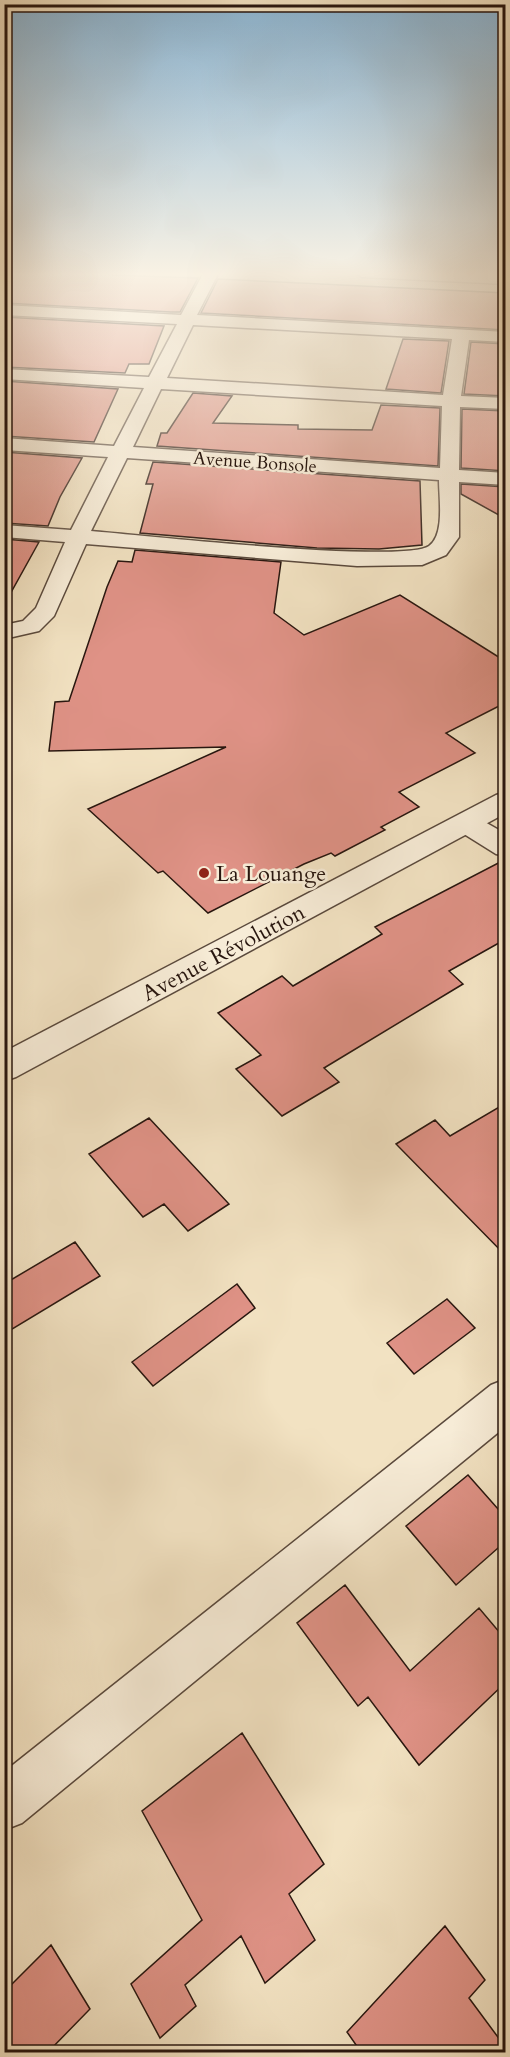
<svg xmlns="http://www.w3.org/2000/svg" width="510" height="2057" font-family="Cardo,serif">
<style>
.building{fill:#df9286;stroke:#28160f;stroke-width:1.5}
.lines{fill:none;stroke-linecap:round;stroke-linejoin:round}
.minor-casing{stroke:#5a493c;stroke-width:3}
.tertiary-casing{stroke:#5a493c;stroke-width:3}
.minor{fill:#f7ecd7;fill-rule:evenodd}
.tertiary{fill:#f7ecd7;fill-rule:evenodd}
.poi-dot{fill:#8f2418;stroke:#f7ecd7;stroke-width:2}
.labels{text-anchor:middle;stroke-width:5;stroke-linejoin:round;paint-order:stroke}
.far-street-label{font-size:18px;fill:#28160f;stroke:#f7ecd7}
.poi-label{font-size:22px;fill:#28160f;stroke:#f7ecd7;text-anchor:start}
.street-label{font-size:22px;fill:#28160f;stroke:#f7ecd7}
</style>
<rect width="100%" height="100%" fill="#f2e2c2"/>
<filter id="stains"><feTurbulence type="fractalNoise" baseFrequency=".00333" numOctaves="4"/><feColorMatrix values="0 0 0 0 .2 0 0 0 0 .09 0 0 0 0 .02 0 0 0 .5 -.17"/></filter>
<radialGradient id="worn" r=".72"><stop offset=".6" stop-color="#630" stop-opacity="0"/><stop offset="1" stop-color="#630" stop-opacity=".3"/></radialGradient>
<path class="building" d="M4,272H115L113,275L198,278L180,312H171L4,303Z
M218,279L506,293V330L201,313Z
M4,317L164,326L149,364H129L125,373L4,367Z
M403,339L449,341L441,393L386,389Z
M471,342L506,344V396L464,394Z
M4,381L118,389L94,442L4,436Z
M193,393L232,396L213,423L298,425V429L372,430L381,405L440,408L438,466L157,446L161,433H167Z
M462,409L506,411V471L461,468Z
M4,452L82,458L60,497L48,526L4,523Z
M153,462L420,481L422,545L379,549L317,548L140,533L153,484H146Z
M461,484L506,487V519L461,494Z
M4,539L39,542L4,605Z
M135,550L281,562L274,613L304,635L400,595L505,661V703L446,733L475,753L399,792L419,807L381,827L385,830L335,856L331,853L304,864L208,913L163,871L158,873L88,809L226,747L49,751L55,702L69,701L107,587L118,561L132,562Z
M506,859V939L449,971L463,984L324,1068L339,1082L282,1116L236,1069L261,1055L218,1013L282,976L293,986L382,934L375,927Z
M506,1103V1256L396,1144L435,1120L450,1136Z
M149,1118L229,1204L188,1231L164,1204L143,1217L89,1154Z
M75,1242L100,1276L4,1334V1284Z
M237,1284L255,1308L153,1386L132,1362Z
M447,1299L475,1328L414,1374L387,1343Z
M468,1475L506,1518V1541L456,1585L406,1526Z
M345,1585L410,1671L479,1608L506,1640V1682L419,1765L368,1697L358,1706L297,1623Z
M242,1733L324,1864L289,1894L315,1940L265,1983L241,1936L185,1985L196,2006L160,2038L131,1984L202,1920L142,1811Z
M445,1926L485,1980L469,1998L506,2048V2052H361L347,2032Z
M51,1945L90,2009L48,2052H4V1992Z"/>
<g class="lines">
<g class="minor-casing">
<path id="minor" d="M204,272H219L197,315L506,332V342L469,340L461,396L506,398V409L460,407L459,470L506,473V485L459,482V537L446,555L422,565L357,566L86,544L54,616L39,631L4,639V625L23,621L36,608L65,542L4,537V525L71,530L108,457L4,450V438L114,446L144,388L4,379V369L149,377L177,324L4,315V305L181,315ZM193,325L452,339L443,395L167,378ZM161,389L442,406L440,468L133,447ZM127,458L439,480C439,498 445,535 429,546C403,564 140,535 91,531Z
M354,272L506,274V284L362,277Z
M466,814L476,817L506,834V856L496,854L456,829L452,823L456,817Z
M506,1379V1426L22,1823L4,1830V1772L491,1385Z"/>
</g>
<g class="tertiary-casing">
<path id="tertiary" d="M506,792V813L16,1077L4,1081V1052L496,795Z"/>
</g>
<use href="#minor" class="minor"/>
<use href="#tertiary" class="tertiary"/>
</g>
<linearGradient id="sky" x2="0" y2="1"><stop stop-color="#8bb7d7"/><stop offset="0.49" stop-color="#f9f2e4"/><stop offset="1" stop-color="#f9f2e4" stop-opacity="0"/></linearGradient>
<rect width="510" height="560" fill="url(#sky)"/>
<circle class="poi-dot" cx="204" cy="873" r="6"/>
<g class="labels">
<g class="far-street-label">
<text transform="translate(255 462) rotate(4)" y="6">Avenue Bonsole</text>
</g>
<g class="poi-label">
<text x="216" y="881">La Louange</text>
</g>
<g class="street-label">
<text transform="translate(223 952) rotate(-28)" y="8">Avenue Révolution</text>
</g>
</g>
<rect width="510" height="2057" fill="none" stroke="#f2e2c2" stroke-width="24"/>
<rect x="6" y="6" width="498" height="2045" fill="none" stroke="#28160f" stroke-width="3"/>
<rect x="12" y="12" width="486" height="2033" fill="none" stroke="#28160f" stroke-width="1.5"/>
<rect width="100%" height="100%" filter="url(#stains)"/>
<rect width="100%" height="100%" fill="url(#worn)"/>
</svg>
